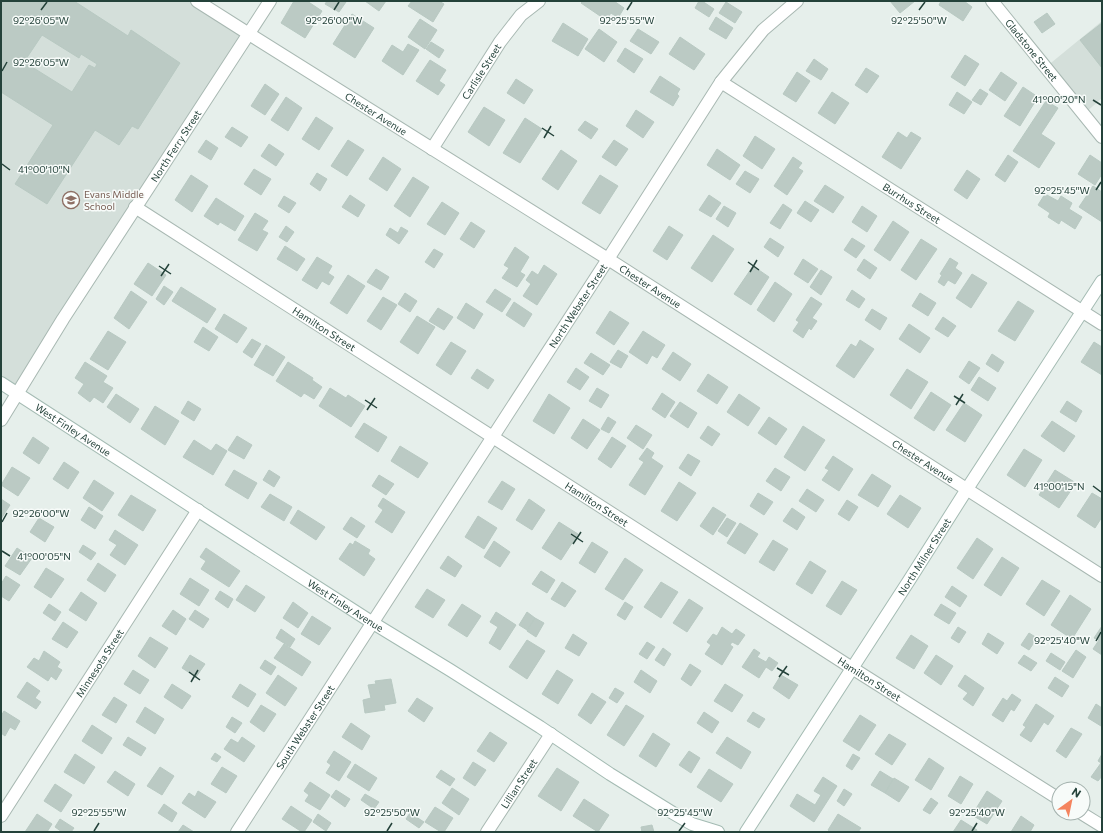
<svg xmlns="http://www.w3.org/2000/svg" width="1103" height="833" font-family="Commissioner,sans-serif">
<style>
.built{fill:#d4dfda}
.building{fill:#bbcac4;stroke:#b8c9c2;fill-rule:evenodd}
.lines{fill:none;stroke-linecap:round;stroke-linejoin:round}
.minor-casing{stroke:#a8b8b2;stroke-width:14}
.tertiary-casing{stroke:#a8b8b2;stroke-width:14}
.secondary-casing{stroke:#a4bbb3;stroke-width:14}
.minor{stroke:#fff;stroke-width:12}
.tertiary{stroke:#fff;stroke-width:12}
.secondary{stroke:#fff;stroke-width:12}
.ticks{fill:none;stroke:#24423a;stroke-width:1.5}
.labels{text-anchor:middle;stroke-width:3;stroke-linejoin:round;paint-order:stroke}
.street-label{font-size:10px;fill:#24423a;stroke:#f7fbf9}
.education-label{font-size:10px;fill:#785e54;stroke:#f7fbf9;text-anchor:start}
.ticks-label{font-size:10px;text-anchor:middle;fill:#24423a;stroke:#f7fbf9;stroke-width:3;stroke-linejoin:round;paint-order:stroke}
</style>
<rect width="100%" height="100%" fill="#e6efeb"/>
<path class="built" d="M1,1H197L249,34L18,394L1,383Z
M1102,21V98L1084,114L1046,67Z"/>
<path class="building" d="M1,1H74L128,36L131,30L180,63L138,129L132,126L119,145L95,130L47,204L15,184L53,125L1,92ZM42,35L79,58L81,54L97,64L95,68L89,65L72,92L24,62Z
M294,1H307L322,11L305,38L281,23Z
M327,1H344L346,2L339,12L325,4Z
M365,1H386L379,11Z
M412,1H439L444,4L433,22L408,6Z
M583,1H614L624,8L618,18L611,13L606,20L581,3Z
M699,1H702L714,9L709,17L695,8Z
M890,1H915L900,13Z
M941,1H964L972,7L963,21L939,5Z
M726,2L742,12L735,23L719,13Z
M1047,13L1055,24L1042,33L1034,22Z
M352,14L374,28L355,58L333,44Z
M716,17L733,28L726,39L709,29Z
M420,19L437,30L425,49L408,37Z
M563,23L588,39L578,56L552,41Z
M1102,23V68L1080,40Z
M599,29L617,42L604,62L585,49Z
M638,29L659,42L651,54L630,41Z
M680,37L705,54L694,70L669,54Z
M431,42L444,50L439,58L426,49Z
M408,44L419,50L403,75L382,61L392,45L403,52Z
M625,48L643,59L634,73L617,61Z
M965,55L979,64L965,86L951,77Z
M814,59L828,69L821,80L806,71Z
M430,60L446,70L439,81L445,85L438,95L416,81Z
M866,68L879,76L867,93L855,85Z
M797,72L810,81L796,102L783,94Z
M1001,72L1017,83L1005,101L989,90Z
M660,76L680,89L677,94L679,96L673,106L650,92Z
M516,79L533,90L524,104L507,93Z
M265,84L279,94L265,115L251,106Z
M1023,87L1038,97L1020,126L1004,116Z
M980,89L988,94L981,105L972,100Z
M832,92L849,103L835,124L818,113Z
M957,92L972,102L964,114L949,105Z
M286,97L302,108L288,131L271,120Z
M1046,101L1058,108L1041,134L1055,143L1039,168L1013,151Z
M484,107L505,120L489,146L468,132Z
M636,110L654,122L643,138L626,126Z
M316,117L333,128L319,150L302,139Z
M525,118L542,129L520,163L503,153Z
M585,121L598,129L591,139L578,130Z
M232,127L248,137L241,147L225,137Z
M898,132L907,138L911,132L921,138L901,169L882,157Z
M755,136L775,149L762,169L743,156Z
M206,140L218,148L211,160L198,152Z
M348,140L364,150L347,176L331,166Z
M614,140L628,149L616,166L602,157Z
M269,144L284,154L276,166L261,156Z
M717,149L740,165L730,180L707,165Z
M561,150L577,161L558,190L542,179Z
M1008,155L1018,162L1005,182L995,175Z
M1090,155L1102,163V174L1095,185L1078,174Z
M383,157L401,169L387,191L369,179Z
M793,157L802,163L798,168L803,171L787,195L774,186Z
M254,169L271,179L261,195L244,184Z
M967,170L980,179L967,199L954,190Z
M745,171L759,179L750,193L736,184Z
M317,173L327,179L320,191L310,184Z
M191,175L208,186L192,212L175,200Z
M600,175L618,186L600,214L582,203Z
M413,177L429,187L410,217L394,206Z
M825,185L844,197L833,213L814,201Z
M1093,186L1102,192V222L1079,207Z
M1045,194L1058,201L1061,196L1072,203L1069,209L1082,217L1075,229L1061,220L1059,224L1048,217L1050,213L1038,205Z
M350,195L365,205L358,217L342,207Z
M709,195L721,203L711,217L699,210Z
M284,196L296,203L289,213L278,206Z
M216,198L244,216L235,231L220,222L218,225L204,216Z
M805,201L819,210L811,222L797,213Z
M442,202L459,213L445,235L427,224Z
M783,204L792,210L780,229L770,223Z
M724,206L736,213L728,227L716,219Z
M862,206L877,216L867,232L852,222Z
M255,213L268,221L262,230L268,233L257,251L238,240Z
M893,221L909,232L890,261L874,250Z
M471,222L485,231L474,248L460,239Z
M286,226L294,232L287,242L279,237Z
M669,226L683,235L667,260L653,251Z
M401,227L408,231L399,244L386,235L390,228L398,233Z
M713,235L734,249L712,282L691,268Z
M770,238L784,247L778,257L764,247Z
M852,238L865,246L856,258L844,250Z
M921,239L937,249L916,280L901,270Z
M285,246L305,259L297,271L277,259Z
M515,247L529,257L520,272L525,275L517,287L502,278L509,268L504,265Z
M434,249L443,254L434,268L425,262Z
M317,257L332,266L328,273L334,277L329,285L322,281L317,289L302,280Z
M950,258L958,263L955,268L962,273L955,284L948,280L944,286L938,282L942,275L940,274Z
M803,259L818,269L808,283L794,274Z
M864,259L877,268L870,279L857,270Z
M148,263L166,275L152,296L134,284Z
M544,265L557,274L537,305L523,296L531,284L526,280L532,271L538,275Z
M753,266L769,277L751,305L734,294Z
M376,269L389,277L381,290L367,282Z
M821,270L832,277L821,295L810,287Z
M972,274L987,283L971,308L956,298Z
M348,275L365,286L347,314L330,303Z
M775,282L792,294L774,322L757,310Z
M164,286L173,292L164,305L156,299Z
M181,287L216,309L207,323L172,301Z
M495,289L511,299L502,312L486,302Z
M852,290L865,299L859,308L846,300Z
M131,291L147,302L129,329L114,318Z
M405,293L417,301L410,312L398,304Z
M920,293L936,303L928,316L912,306Z
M383,297L397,305L381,330L367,321Z
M811,297L822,304L812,318L817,321L811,330L809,328L803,338L793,331L799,322L796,320Z
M1018,301L1034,311L1015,341L998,331Z
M514,302L532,314L524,327L506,315Z
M466,303L483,314L474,329L457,318Z
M438,308L453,317L444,330L429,321Z
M872,309L887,318L880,330L865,320Z
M610,311L629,323L614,345L596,333Z
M224,314L247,328L237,343L215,329Z
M417,316L435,327L418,354L400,342Z
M943,317L956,326L948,337L935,329Z
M909,324L930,338L920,353L899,339Z
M203,327L218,337L209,351L194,342Z
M108,331L126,342L108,370L90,359Z
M643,331L665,345L657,358L652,355L647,364L629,352Z
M252,339L261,344L252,358L243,352Z
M860,340L874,349L854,378L836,366L851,344L856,347Z
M451,342L466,351L451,375L436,365Z
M1094,342L1102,347V375L1081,362Z
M266,345L285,357L273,376L254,365Z
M618,350L628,356L621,368L610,362Z
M673,352L691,364L680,381L662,369Z
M591,353L610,365L603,375L584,363Z
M992,354L1004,362L998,372L986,364Z
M969,361L980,368L969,384L959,377Z
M85,362L107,376L103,382L113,388L103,403L94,397L90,402L78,393L84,384L75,378Z
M288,362L313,378L312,380L322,387L314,399L304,393L301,397L276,381Z
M576,368L589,377L580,390L567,382Z
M477,369L494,380L488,389L471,378Z
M907,369L928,382L911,409L890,395Z
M708,374L728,387L717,404L697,391Z
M979,377L996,388L988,401L971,390Z
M330,388L346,398L348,395L365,406L351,427L319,406Z
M597,388L609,395L601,408L589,401Z
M931,392L951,405L934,431L914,418Z
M662,393L675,402L665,418L652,409Z
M116,394L139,409L130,423L107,407Z
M549,394L570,408L554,434L533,421Z
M739,394L760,408L748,426L727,412Z
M188,401L201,409L194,421L181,413Z
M1067,401L1082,411L1076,422L1060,412Z
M680,402L697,413L688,428L670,416Z
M964,403L982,415L965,442L946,430Z
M155,406L179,421L165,445L141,429Z
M608,417L616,422L609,433L601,429Z
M769,417L787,429L776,445L758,433Z
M583,419L600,430L587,449L571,438Z
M1052,421L1075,436L1064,452L1041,436Z
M364,423L387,437L378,452L355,437Z
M636,425L652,435L643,449L627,438Z
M708,426L720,434L712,446L700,438Z
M803,426L825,440L805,471L784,457Z
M237,436L252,445L244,459L228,450Z
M33,437L49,448L39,464L23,453Z
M612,437L626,446L611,468L598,459Z
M194,440L211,451L216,444L227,451L213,475L183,457Z
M400,446L428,463L418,478L391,461Z
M647,448L654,453L651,458L663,466L645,495L629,485L644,462L639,459Z
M1024,449L1042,460L1025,487L1007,475Z
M688,454L700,461L691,476L679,468Z
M833,456L853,469L839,491L822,480L829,470L825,468Z
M64,462L79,472L68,489L53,479Z
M12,467L30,478L18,496L1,485Z
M775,468L790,477L781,491L766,481Z
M234,470L257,483L248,499L225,485Z
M269,470L280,477L274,487L263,480Z
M1055,470L1076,483L1059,508L1039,495Z
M872,474L891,486L878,507L858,495Z
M379,475L394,484L386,495L372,486Z
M94,480L114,493L102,511L83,498Z
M502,481L515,489L502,510L488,502Z
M679,482L696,493L677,521L661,511Z
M807,489L824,500L816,512L799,501Z
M758,493L773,502L764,515L750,506Z
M1092,493L1102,499V517L1095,528L1077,516Z
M270,494L292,507L284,521L261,507Z
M131,495L156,510L143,531L118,515Z
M900,495L921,508L908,528L887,514Z
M383,498L405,512L392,533L375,522L383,510L378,506Z
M1,499L10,505L1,519Z
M529,499L545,510L532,530L516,520Z
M847,500L858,507L849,521L838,514Z
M89,507L103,516L95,529L81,520Z
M713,507L726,515L713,535L700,526Z
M792,508L805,517L797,530L783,521Z
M298,510L325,527L316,540L290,523Z
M478,516L497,528L484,549L465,537Z
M351,517L365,526L357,538L343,529Z
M39,518L54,527L45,542L30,532Z
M727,518L736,523L727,537L718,531Z
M559,522L578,534L561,560L542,548Z
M740,523L758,534L745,554L727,543Z
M115,530L138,545L125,565L110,555L117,545L109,540Z
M977,538L993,549L973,579L957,568Z
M773,540L788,549L774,571L759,562Z
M355,541L370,550L368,554L375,559L364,576L339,559L350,543L353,545Z
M494,541L510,552L500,567L484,557Z
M592,542L608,552L595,573L579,563Z
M83,545L96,553L91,560L79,552Z
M17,548L32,558L20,575L5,566Z
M206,548L240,571L229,587L201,569L206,561L200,557Z
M448,556L462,566L455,577L440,568Z
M1002,557L1019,568L1001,596L984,585Z
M625,558L643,570L623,600L605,589Z
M810,561L826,571L812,594L796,584Z
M98,563L116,575L105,592L87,580Z
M46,568L64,579L51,598L34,587Z
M541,571L555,580L547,593L532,584Z
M6,576L20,585L9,601L1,596V584Z
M190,578L209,590L199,606L180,594Z
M1042,580L1060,591L1044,616L1026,604Z
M842,581L857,590L841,615L826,606Z
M562,582L576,591L565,607L551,599Z
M661,582L678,592L661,618L644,607Z
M246,585L265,597L255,612L236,600Z
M952,586L967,596L960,607L945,597Z
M427,589L445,600L433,618L415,607Z
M220,591L233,599L228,608L215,599Z
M81,592L97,603L86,621L69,610Z
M1070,595L1091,609L1072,639L1051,625Z
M689,599L703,608L687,632L673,623Z
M293,602L308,613L298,628L283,618Z
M625,602L633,607L625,620L617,615Z
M49,604L61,612L55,621L43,613Z
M462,604L481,616L467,637L448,625Z
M941,604L956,613L949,624L934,615Z
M173,610L186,619L176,635L162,626Z
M195,610L209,619L203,628L189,619Z
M496,612L516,625L500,650L489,643L498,627L490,622Z
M527,612L535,618L527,630L519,625Z
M312,616L331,628L319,645L301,634Z
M535,618L544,623L536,637L527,631Z
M63,622L78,632L67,648L52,639Z
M1102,626V655L1093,649L1099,640L1094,638Z
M722,627L732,634L736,629L745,635L738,645L732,642L730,645L733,647L722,665L705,654L711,645L707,642L713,634L717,636Z
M958,627L966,632L959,643L951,638Z
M281,629L295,639L290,647L276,638Z
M988,633L1004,643L997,654L982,644Z
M1029,633L1037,638L1029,650L1021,645Z
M573,634L587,643L579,656L565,648Z
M911,635L928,646L914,669L896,658Z
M150,637L168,648L155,668L138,656Z
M527,640L545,651L527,679L509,667Z
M647,642L655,647L647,659L639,654Z
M284,644L311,662L302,676L274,658Z
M663,648L671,654L664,666L655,660Z
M754,649L760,653L757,657L766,662L769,657L778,663L772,671L766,667L759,678L742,667Z
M1076,650L1086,657L1073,678L1062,671Z
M44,651L60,662L57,667L62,670L56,680L51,676L48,681L27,667L34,658L39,661Z
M1051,653L1065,662L1060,670L1046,661Z
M190,655L205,664L196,677L182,668Z
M936,655L953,666L941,685L924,673Z
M1024,655L1037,663L1031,671L1018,663Z
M265,660L276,667L271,675L260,668Z
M690,664L701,671L691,686L681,679Z
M133,670L149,680L140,694L124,684Z
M557,670L573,680L558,704L542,694Z
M641,670L657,681L650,693L634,682Z
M278,675L297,688L285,706L266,693Z
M781,675L798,685L789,699L773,688Z
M965,675L984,688L973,706L963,699L968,693L958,686Z
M1055,677L1069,686L1062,697L1048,688Z
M391,679L396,703L384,705L385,710L365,713L363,700L371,698L368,685L376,684L375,681Z
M27,682L40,691L35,698L41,702L36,709L17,697Z
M172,684L191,696L182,709L164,697Z
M240,684L256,694L248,707L232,697Z
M725,684L743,695L732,712L714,701Z
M615,688L624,693L617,703L609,698Z
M592,693L606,702L591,724L578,715Z
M1012,694L1021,700L1014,711L1011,709L1003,722L992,715L1003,698L1007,701Z
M114,697L127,705L116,723L102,715Z
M417,698L433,708L424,722L408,711Z
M1036,704L1054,716L1048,725L1044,722L1031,742L1020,735L1026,727L1023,725Z
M1096,704L1102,708V725L1101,726L1088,718Z
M261,705L276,714L264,732L250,722Z
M626,705L644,716L624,746L607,735Z
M145,707L164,719L155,734L136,722Z
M4,711L20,721L15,730L10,727L5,736L1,733V716Z
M704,712L719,722L712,733L697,723Z
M753,712L765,719L759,728L747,721Z
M860,715L876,725L859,751L843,741Z
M232,717L242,723L235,733L226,727Z
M351,723L370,736L362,750L342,737Z
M92,725L112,738L102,754L82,741Z
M1071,728L1082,734L1066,758L1056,751Z
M490,732L507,743L494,762L477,751Z
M653,733L670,744L656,767L639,756Z
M889,734L906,744L892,765L875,754Z
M128,737L146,748L141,756L123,745Z
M242,737L255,746L244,762L224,749L231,739L238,743Z
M727,737L751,752L741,769L716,753Z
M334,751L351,762L339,781L326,773L331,765L327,762Z
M689,751L700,758L691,773L679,765Z
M215,753L221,757L217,762L211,759Z
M75,754L95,767L84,784L64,772Z
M853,754L860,758L852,770L846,766Z
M1102,754V776L1098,781L1091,777L1101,763L1098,761Z
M929,758L944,768L931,790L915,780Z
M473,762L486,770L475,786L463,778Z
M355,764L377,778L369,791L347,777Z
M160,767L174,776L162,795L147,786Z
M222,767L237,776L226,793L211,784Z
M557,768L579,782L561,811L538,796Z
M709,769L733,784L721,802L697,787Z
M441,770L455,779L450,786L436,777Z
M115,771L135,784L128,796L107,782Z
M880,771L893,779L885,793L871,785Z
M960,776L973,784L961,804L948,796Z
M823,777L837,786L814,822L790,806L797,794L815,805L821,795L814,791Z
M894,778L909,787L899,802L885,793Z
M310,782L330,795L320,810L305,801L309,795L304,791Z
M55,784L72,795L61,812L44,801Z
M452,788L469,799L459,815L442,803Z
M844,789L852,794L844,806L837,801Z
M336,790L350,799L345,807L331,797Z
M198,791L216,802L205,818L182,803L189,793L195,797Z
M987,791L1002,801L987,824L972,815Z
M365,794L379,802L374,809L361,800Z
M931,798L938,803L930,814L923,810Z
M584,799L609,815L598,832L573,816Z
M164,804L177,813L172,822L158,813Z
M291,806L312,820L304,832H302L282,819Z
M435,807L453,818L444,832H441L425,822Z
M410,813L424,822L419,828L406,819Z
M37,814L52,824L47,832H25Z
M318,814L331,823L326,831L313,822Z
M838,814L861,828L858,832H830L828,830Z
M1021,816L1034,825L1030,832H1011Z
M60,819L74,828L71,832H62L55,827Z
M961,820L977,830L976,832H953Z
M183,825L194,832H178Z
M652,825L654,832H642L641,827Z"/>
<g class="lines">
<g class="minor-casing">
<g id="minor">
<path d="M197,1L249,34"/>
<path id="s1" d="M992,1L1102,137"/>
<path id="s2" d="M721,82L1102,324"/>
<path id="s3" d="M432,149L500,42L521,15L539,1"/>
<path id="s4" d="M135,207L852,668L1059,799"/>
<path d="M1081,813L1102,826"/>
<path id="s5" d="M1,816L198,510"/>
<path id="s6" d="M237,832L608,259L721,82L763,30L797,1"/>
<path id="s7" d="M487,832L551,734"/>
</g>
</g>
<g class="tertiary-casing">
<g id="tertiary">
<path id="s8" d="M249,34L608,259L1102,576"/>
<path id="s9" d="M1,420L63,319L270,1"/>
</g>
</g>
<g class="secondary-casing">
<g id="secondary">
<path id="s10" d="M1,383L208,517L373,623L450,670L540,727L610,774L673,813L692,824L718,832"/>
<path id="s11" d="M746,832L910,579L967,489L1102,281"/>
</g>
</g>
<use href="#minor" class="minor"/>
<use href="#tertiary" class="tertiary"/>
<use href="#secondary" class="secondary"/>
</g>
<path class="ticks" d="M41,10L47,2M334,10L339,2M627,10L632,2M919,10L925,2M2,71L7,62M1093,100L1101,105M542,128L554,136M544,138L551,126M2,164L10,170M1096,190L1101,182M748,262L759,270M159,266L171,274M750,272L757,260M161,276L169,264M954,396L965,403M365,400L377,408M956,405L963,394M367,410L375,398M1093,486L1101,492M2,522L7,513M571,534L583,542M573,544L581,532M2,551L10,556M1096,641L1101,632M777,668L789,675M189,672L200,680M779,677L787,666M191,682L198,670M94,831L99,823M387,831L392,823M679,831L685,823M972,831L977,823"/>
<defs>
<g id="school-ring" transform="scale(0.9)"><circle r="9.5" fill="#f7fbf9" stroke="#8d6e63" stroke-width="1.5"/><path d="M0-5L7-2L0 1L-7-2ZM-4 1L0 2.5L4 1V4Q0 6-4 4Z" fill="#8d6e63"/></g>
</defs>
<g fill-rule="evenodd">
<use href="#school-ring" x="71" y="200"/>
</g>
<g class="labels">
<g class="street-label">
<text dy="4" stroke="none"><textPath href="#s1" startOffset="63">Gladstone Street</textPath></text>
<text dy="4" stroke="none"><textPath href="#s3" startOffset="92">Carlisle Street</textPath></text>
<text dy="4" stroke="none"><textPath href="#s8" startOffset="150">Chester Avenue</textPath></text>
<text dy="4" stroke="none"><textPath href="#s9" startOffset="325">North Ferry Street</textPath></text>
<text dy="4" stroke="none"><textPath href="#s2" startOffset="226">Burrhus Street</textPath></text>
<text dy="4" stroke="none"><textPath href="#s8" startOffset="474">Chester Avenue</textPath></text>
<text dy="4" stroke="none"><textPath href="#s6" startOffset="627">North Webster Street</textPath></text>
<text dy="4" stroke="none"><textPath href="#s4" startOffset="225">Hamilton Street</textPath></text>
<text dy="4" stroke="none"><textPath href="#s10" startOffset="86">West Finley Avenue</textPath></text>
<text dy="4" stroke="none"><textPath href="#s8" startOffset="798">Chester Avenue</textPath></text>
<text dy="4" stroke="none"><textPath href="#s4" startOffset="549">Hamilton Street</textPath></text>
<text dy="4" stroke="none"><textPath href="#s11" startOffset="328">North Milner Street</textPath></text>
<text dy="4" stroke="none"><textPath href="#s10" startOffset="410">West Finley Avenue</textPath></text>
<text dy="4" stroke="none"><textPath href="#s5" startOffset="182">Minnesota Street</textPath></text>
<text dy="4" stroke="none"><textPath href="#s4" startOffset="873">Hamilton Street</textPath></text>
<text dy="4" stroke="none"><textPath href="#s6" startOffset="125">South Webster Street</textPath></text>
<text dy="4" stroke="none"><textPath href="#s7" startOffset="58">Lillian Street</textPath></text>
</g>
<g class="education-label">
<text x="84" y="198">Evans Middle<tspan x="84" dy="12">School</tspan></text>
</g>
</g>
<g class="ticks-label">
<text x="919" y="24">92°25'50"W</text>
<text x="41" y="24">92°26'05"W</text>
<text x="334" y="24">92°26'00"W</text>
<text x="627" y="24">92°25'55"W</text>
<text x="41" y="66">92°26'05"W</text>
<text x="1059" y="103">41°00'20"N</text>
<text x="44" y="173">41°00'10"N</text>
<text x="1062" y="194">92°25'45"W</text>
<text x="1059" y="490">41°00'15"N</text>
<text x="41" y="517">92°26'00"W</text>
<text x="44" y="560">41°00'05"N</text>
<text x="1062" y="644">92°25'40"W</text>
<text x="99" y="816">92°25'55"W</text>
<text x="392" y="816">92°25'50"W</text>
<text x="685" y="816">92°25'45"W</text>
<text x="977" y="816">92°25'40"W</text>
</g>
<rect width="1103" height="833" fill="none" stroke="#24423a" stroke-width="4"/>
<g transform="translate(1071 801) rotate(33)"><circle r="19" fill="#f7fbf9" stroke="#a3b1ad"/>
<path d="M0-3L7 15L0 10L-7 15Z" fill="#f4845f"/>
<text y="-6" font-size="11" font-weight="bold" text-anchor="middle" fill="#24423a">N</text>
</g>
</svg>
